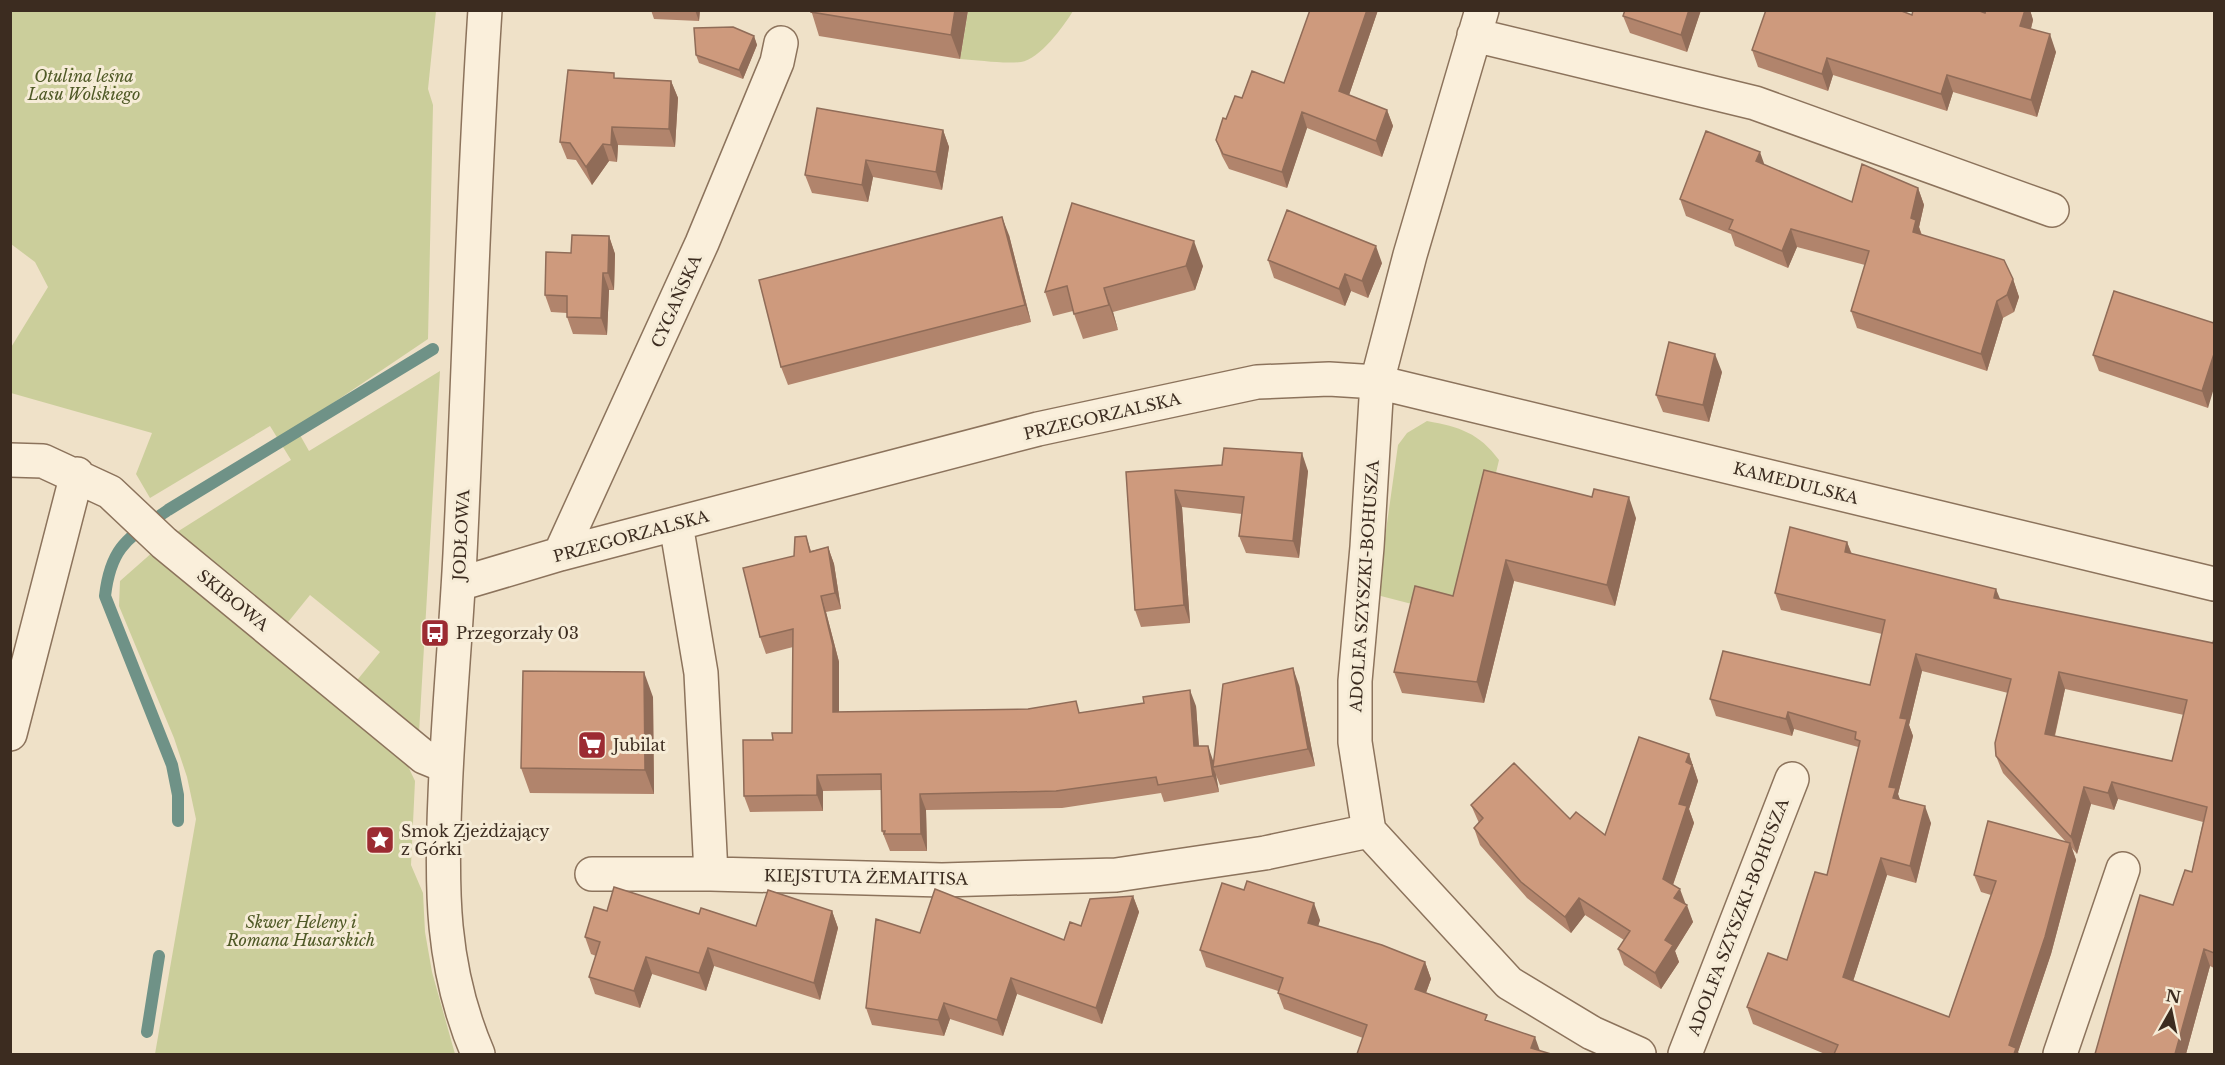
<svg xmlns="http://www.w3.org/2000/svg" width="2225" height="1065" font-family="'Libre Baskerville',serif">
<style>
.green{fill:#cbce9b}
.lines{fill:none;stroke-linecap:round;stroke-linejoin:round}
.stream{stroke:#6f9287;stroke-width:12}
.minor-casing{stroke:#8c735c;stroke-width:36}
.minor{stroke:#faefdb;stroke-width:33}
.wall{fill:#b1846c;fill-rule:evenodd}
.shaded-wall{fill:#906c58}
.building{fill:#ce9a7d;stroke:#906c58;stroke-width:1.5;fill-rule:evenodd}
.labels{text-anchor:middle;stroke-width:6;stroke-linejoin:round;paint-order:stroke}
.park-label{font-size:16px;font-style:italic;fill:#4f5926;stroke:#f6ecd7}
.street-label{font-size:16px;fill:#3c2c20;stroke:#f6ecd7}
.poi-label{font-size:16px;fill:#3c2c20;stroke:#f6ecd7;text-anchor:start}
</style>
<rect width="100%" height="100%" fill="#efe1c8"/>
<path class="green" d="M11,11H436L428,89L433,105L428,339L296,428L309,451L440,371L419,733L354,684L380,652L310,595L284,627L177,532L291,460L270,426L150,498L136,474L152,433L11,393L10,349L48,287L35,262L11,244Z
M968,11V10L1073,11C1064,26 1039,60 1021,62C1002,64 979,60 960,59Z
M1427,421C1460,427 1479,433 1499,460L1462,617L1377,595L1398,445L1407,433Z
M154,551L406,762L415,781L411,865L423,893L425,932L432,972L455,1054H155L196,819L187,777L174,738L119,606L120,581Z"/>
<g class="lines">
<path class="stream" d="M178,821V795L172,765L105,596C111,545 129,538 168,510L433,349
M147,1032L159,956"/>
<g class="minor-casing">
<path id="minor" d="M1482,10L1410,255L1377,382L1367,547L1355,681V742L1369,831L1509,983L1592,1033L1639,1054
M1474,35L1755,103L2052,210
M10,460L43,461L110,492L164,543L424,757L446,766
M676,524L701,673L711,874L942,880L1116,875L1265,853L1369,831
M560,554L702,243L777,62L781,43
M459,584L560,554L1038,429L1257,382L1329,379L1377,382L2214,584
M10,734L77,474
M592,874H711
M478,1054C441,968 441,888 445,796C448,715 456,634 460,554C469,373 473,191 485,10
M1685,1054L1792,779
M2060,1054L2123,869"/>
</g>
<use href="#minor" class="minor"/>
</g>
<path class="wall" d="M651,10H700L699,21L654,19Z
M811,10H968L960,59L819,36Z
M1310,10H1378L1349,95L1387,110L1393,126L1382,157L1307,128L1287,188L1229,169L1222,156L1216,140L1226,119L1242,98L1284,83Z
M1625,10H1701L1687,52L1630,33L1623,16Z
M1986,10H2030L2033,20L2031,29L2056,52L2037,117L1953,92L1947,111L1833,75L1828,91L1758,67L1752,50L1912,15L1985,13Z
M754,36L757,45L743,79L699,63L696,55Z
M616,78L671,81L678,98L675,147L618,145L617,162L609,161L592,185L576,160L567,159L560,142Z
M943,130L949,147L942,190L873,177L868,202L812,193L805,175Z
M1764,165L1852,202L1918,188L1924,205L1919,227L1922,235L2013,279L2019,297L2014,312L2003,318L1987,371L1857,328L1851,311L1865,265L1797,247L1788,268L1735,246L1731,234L1686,216L1680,199Z
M1072,203L1203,266L1195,290L1113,312L1118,330L1083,339L1073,311L1053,316L1045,292Z
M1009,235L1031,322L788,385L781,367Z
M609,236L615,254L614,290H609L607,335L573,334L567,317V313L551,312L545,295L571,253Z
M1268,260L1382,263L1368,298L1351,291L1345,306L1274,278Z
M2214,323L2208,408L2099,371L2093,355Z
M1722,372L1709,422L1663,412L1656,395Z
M1222,465L1308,471L1299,558L1246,553L1239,536L1242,514L1182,507L1190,623L1141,627L1135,610L1126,472Z
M1484,470L1636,518L1615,606L1514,581L1484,703L1402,693L1394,672L1453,596Z
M806,536L811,551L828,547L834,564L841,609L826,612L839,662V712L1080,713L1196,706L1199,746L1214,762L1299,685L1315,766L1220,785L1216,775L1219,792L1164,802L1161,793L1062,808L926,810L927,851H890L882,831V790L823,791V811L750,812L744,796L773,740L792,733L793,647L766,654L760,637L794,556Z
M1847,542L1852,554L2000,600L2213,643L2214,639V968L2210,966L2186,1054H2095L2173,905L2192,872L2203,822L2118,799L2114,810L2091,804L2077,854L2072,848L2076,860L2051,954L2018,1052L2019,1054H1825L1753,1024L1747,1007L1787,960L1827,875L1858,749V747L1794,729L1792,736L1716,716L1710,699L1870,685L1882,634L1781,610L1775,593ZM1922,671L2008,693L1996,756L2003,773L2066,842L1974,875L1981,892L1991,895L1949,1017L1853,981L1887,875L1916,883L1931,823L1900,800L1898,794L1913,736L1909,725ZM2065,689L2184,715L2172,761L2055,736Z
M653,697L654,794L530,793L521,768Z
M1689,754L1698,781L1689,809L1694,823L1673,885L1685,904L1693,922L1675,951L1679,962L1661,989L1624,965L1618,949L1624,940L1585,915L1571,933L1527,898L1480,845L1474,828L1479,823L1471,805L1570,819L1605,835Z
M1133,896L1139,912L1102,1024L1017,994L1003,1036L950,1019L944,1036L872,1025L866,1008L920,933L1064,940L1081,926Z
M607,911L699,914L756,926L832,911L838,928L820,1000L714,966L706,991L652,974L640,1008L595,994L589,977L596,956L591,954L585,937Z
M1320,920L1318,926L1425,962L1431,979L1426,993L1363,1038L1284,1009L1278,993V991L1206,967L1200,950Z"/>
<path class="shaded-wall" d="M695,10H700L699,21Z
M955,10H968L960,59L951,35Z
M1367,10H1378L1345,107L1339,91Z
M1689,10H1701L1687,52L1681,35Z
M2025,10H2030L2033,20L2027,43L2020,26Z
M2050,34L2056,52L2037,117L2031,100Z
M754,36L757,45L743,79L739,70Z
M1827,58L1833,75L1828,91L1822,74Z
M1947,75L1953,92L1947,111L1941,94Z
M671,81L678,98L675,147L669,129Z
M1387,110L1393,126L1382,157L1376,141Z
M1302,112L1307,128L1287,188L1282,172Z
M612,127L618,145L617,162L611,145Z
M943,130L949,147L942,190L936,172Z
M603,144L609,161L592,185L586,167Z
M1760,152L1766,169L1756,161Z
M866,160L873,177L868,202L862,185Z
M1918,188L1924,205L1919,227L1922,237L1913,232L1911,218Z
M1002,217L1009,235L1031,322L1025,305Z
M1791,229L1797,247L1788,268L1782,251Z
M609,236L615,254L614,290L608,273Z
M1194,241L1203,266L1195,290L1186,266Z
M1376,246L1382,263L1368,298L1362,281Z
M603,273L609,290L607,335L601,318Z
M1345,274L1351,291L1345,306L1339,289Z
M2013,279L2019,297L2014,312L2007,295Z
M1104,288L1113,312L1118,330L1109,305Z
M1997,301L2003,318L1987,371L1981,354Z
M1715,354L1722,372L1709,422L1703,405Z
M2214,354V388L2208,408L2202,391Z
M1302,453L1308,471L1299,558L1293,541Z
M1175,490L1182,507L1190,623L1184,605Z
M1629,497L1636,518L1615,606L1607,585Z
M1847,542L1853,559L1845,552Z
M828,547L834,564L841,609L835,593Z
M1506,560L1514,581L1484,703L1477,682Z
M1996,589L2003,606L1994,598Z
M821,596L826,612L839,662V729L833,712Z
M1916,654L1922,671L1909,725L1913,736L1898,794L1902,805L1899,815L1889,787L1900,718Z
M1293,668L1299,685L1315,766L1308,749Z
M644,672L653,697L654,794L645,770Z
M2059,672L2065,689L2051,751L2045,734Z
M1190,690L1196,706L1200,762L1194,746Z
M1788,712L1794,729L1792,736L1786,719Z
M1208,746L1214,763L1213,767L1216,775L1219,792L1213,776Z
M1689,754L1698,781L1689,809L1694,823L1669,896L1663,879L1679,804L1686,762Z
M817,775L823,791V811L817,795Z
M2112,782L2118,799L2114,810L2108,793Z
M2084,787L2091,804L2077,854L2071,837Z
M920,794L926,810L927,851L921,834Z
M1925,806L1931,823L1916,883L1910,866Z
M2070,843L2076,860L2051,954L2018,1052L2019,1054H2012L2009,1045Z
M1881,858L1887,875L1849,994L1843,977Z
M1680,889L1686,905L1674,898Z
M1133,896L1139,912L1102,1024L1096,1008Z
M1579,898L1585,915L1571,933L1565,917Z
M1314,903L1320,920L1314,939L1308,923Z
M1687,905L1693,922L1675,951L1679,962L1661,989L1655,973L1665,940Z
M832,911L838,928L820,1000L814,983Z
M708,948L714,966L706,991L699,973Z
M2204,949L2210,966L2186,1054H2175Z
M646,957L652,974L640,1008L634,991Z
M1425,962L1431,979L1421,1006L1415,989Z
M1011,978L1017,994L1003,1036L997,1020Z
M944,1003L950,1019L944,1036L938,1020Z
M1535,1037L1541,1054L1531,1048Z"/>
<path class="building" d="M811,10H955L951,35L811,12Z
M1310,10H1367L1339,91L1387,110L1376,141L1302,112L1282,172L1223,154L1216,140L1223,118L1226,119L1235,96L1242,98L1252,71L1284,83Z
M1625,10H1689L1681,35L1623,16Z
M1766,10H1899L1912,15L1913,10H1977L1985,13L1986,10H2025L2020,26L2050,34L2031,100L1947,75L1941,94L1827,58L1822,74L1752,50Z
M733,27L754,36L739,70L696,55L694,28Z
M568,70L614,73V78L671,81L669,129L612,127L611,145L603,144L586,167L570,143L560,142Z
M817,108L943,130L936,172L866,160L862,185L805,175Z
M1706,131L1760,152L1756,161L1852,202L1862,164L1918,188L1911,218L1916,220L1913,232L2004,260L2013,279L2007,295L1997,301L1981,354L1851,311L1869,251L1791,229L1782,251L1729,229L1733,220L1680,199Z
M1072,203L1194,241L1186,266L1104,288L1109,305L1074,314L1067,286L1045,292Z
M1287,210L1376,246L1362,281L1345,274L1339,289L1268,260Z
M1002,217L1025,305L781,367L759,280Z
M572,235L609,236L608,273H603L601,318L567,317V296L545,295L546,252L571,253Z
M2114,291L2214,323V354L2202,391L2093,355Z
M1669,342L1715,354L1703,405L1656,395Z
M1224,448L1302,453L1293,541L1239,536L1244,497L1175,490L1184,605L1135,610L1126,472L1222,465Z
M1484,470L1592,497L1594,489L1629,497L1607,585L1506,560L1477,682L1394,672L1415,586L1453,596Z
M1790,527L1847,542L1845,552L1996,589L1994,598L2213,643L2214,639V953L2204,949L2175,1054H2095L2140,895L2173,905L2185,870L2192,872L2207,807L2112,782L2108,793L2084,787L2071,837L1996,756L1995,743L2011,679L1916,654L1900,718L1907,719L1889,787L1896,788L1893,798L1925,806L1910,866L1881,858L1843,977L1949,1017L1996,881L1974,875L1988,821L2070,843L2045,937L2009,1045L2016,1048L2014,1054H1834L1838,1045L1747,1007L1768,953L1787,960L1815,872L1827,875L1860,741L1855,739L1856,732L1788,712L1786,719L1710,699L1723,651L1870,685L1885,620L1775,593ZM2059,672L2187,700L2172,761L2045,734Z
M806,536L810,552L828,547L835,593L821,596L833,646V712L1028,709L1076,701L1079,713L1144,703L1143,697L1190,690L1194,746H1208L1213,776L1158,785L1156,777L1056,791L920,794L921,834H884L885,831H882L881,774L817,775V795L744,796L743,740H773L772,733H792L793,629L760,637L743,568L794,556L795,537Z
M1293,668L1308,749L1213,767L1223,684Z
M523,671L644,672L645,770L521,768Z
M1639,737L1689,754L1686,762L1692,765L1679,804L1687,806L1663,879L1680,889L1674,898L1687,905L1665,940L1673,945L1655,973L1618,949L1630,931L1579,898L1565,917L1521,882L1474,828L1483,818L1471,805L1514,763L1570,819L1576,812L1605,835Z
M1247,881L1314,903L1308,923L1382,945L1425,962L1415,989L1487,1015L1485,1020L1535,1037L1531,1048L1551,1054H1357L1367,1025L1278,993L1283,978L1200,950L1222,883L1244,890Z
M614,887L699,914L701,908L756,926L768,890L832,911L814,983L708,948L699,973L646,957L634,991L589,977L600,942L585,937L594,907L607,911Z
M935,889L1064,940L1070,922L1081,926L1090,899L1133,896L1096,1008L1011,978L997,1020L944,1003L938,1020L866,1008L876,919L920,933Z"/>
<defs>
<g id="bus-square" transform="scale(1.5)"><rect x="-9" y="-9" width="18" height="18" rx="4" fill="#9c2b32" stroke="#f6ecd7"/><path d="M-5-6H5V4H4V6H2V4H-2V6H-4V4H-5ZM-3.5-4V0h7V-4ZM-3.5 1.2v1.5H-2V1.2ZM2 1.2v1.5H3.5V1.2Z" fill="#fff"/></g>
<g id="supermarket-square" transform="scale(1.5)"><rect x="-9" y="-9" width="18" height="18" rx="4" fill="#9c2b32" stroke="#f6ecd7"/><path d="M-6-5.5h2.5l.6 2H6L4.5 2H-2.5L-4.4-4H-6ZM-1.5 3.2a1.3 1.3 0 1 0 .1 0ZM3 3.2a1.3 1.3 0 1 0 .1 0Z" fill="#fff"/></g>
<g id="sight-square" transform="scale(1.5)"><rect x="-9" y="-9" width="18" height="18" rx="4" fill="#9c2b32" stroke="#f6ecd7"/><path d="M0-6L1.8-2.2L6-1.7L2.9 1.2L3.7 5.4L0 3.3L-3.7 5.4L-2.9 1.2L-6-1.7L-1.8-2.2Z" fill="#fff"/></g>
</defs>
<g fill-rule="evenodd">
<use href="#bus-square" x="435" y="633"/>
<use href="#supermarket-square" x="592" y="745"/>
<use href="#sight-square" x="380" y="840"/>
</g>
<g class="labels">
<g class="park-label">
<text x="84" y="82">Otulina leśna<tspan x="84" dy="18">Lasu Wolskiego</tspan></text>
<text x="301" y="928">Skwer Heleny i<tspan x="301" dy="18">Romana Husarskich</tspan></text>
</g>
<g class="street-label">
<text transform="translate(676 301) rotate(-66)" y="6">CYGAŃSKA</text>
<text transform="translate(1102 416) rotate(-13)" y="6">PRZEGORZALSKA</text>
<text transform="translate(1796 483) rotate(14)" y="6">KAMEDULSKA</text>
<text transform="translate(461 535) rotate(-87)" y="6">JODŁOWA</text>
<text transform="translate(631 536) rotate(-15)" y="6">PRZEGORZALSKA</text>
<text transform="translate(1364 586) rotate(-86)" y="6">ADOLFA SZYSZKI-BOHUSZA</text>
<text transform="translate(233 600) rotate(39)" y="6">SKIBOWA</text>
<text transform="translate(866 877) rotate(1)" y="6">KIEJSTUTA ŻEMAITISA</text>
<text transform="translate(1738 917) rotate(-69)" y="6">ADOLFA SZYSZKI-BOHUSZA</text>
</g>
<g class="poi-label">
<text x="456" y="639">Przegorzały 03</text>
<text x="613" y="751">Jubilat</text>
<text x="401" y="837">Smok Zjeżdżający<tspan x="401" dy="18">z Górki</tspan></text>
</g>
</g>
<rect width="2225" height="1065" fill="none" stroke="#3c2c20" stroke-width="24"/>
<g transform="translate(2171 1011) rotate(9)" stroke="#f6ecd7" stroke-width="4.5" paint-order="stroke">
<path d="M0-4.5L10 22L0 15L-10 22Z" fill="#3c2c20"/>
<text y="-9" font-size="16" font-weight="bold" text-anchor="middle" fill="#3c2c20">N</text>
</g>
</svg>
